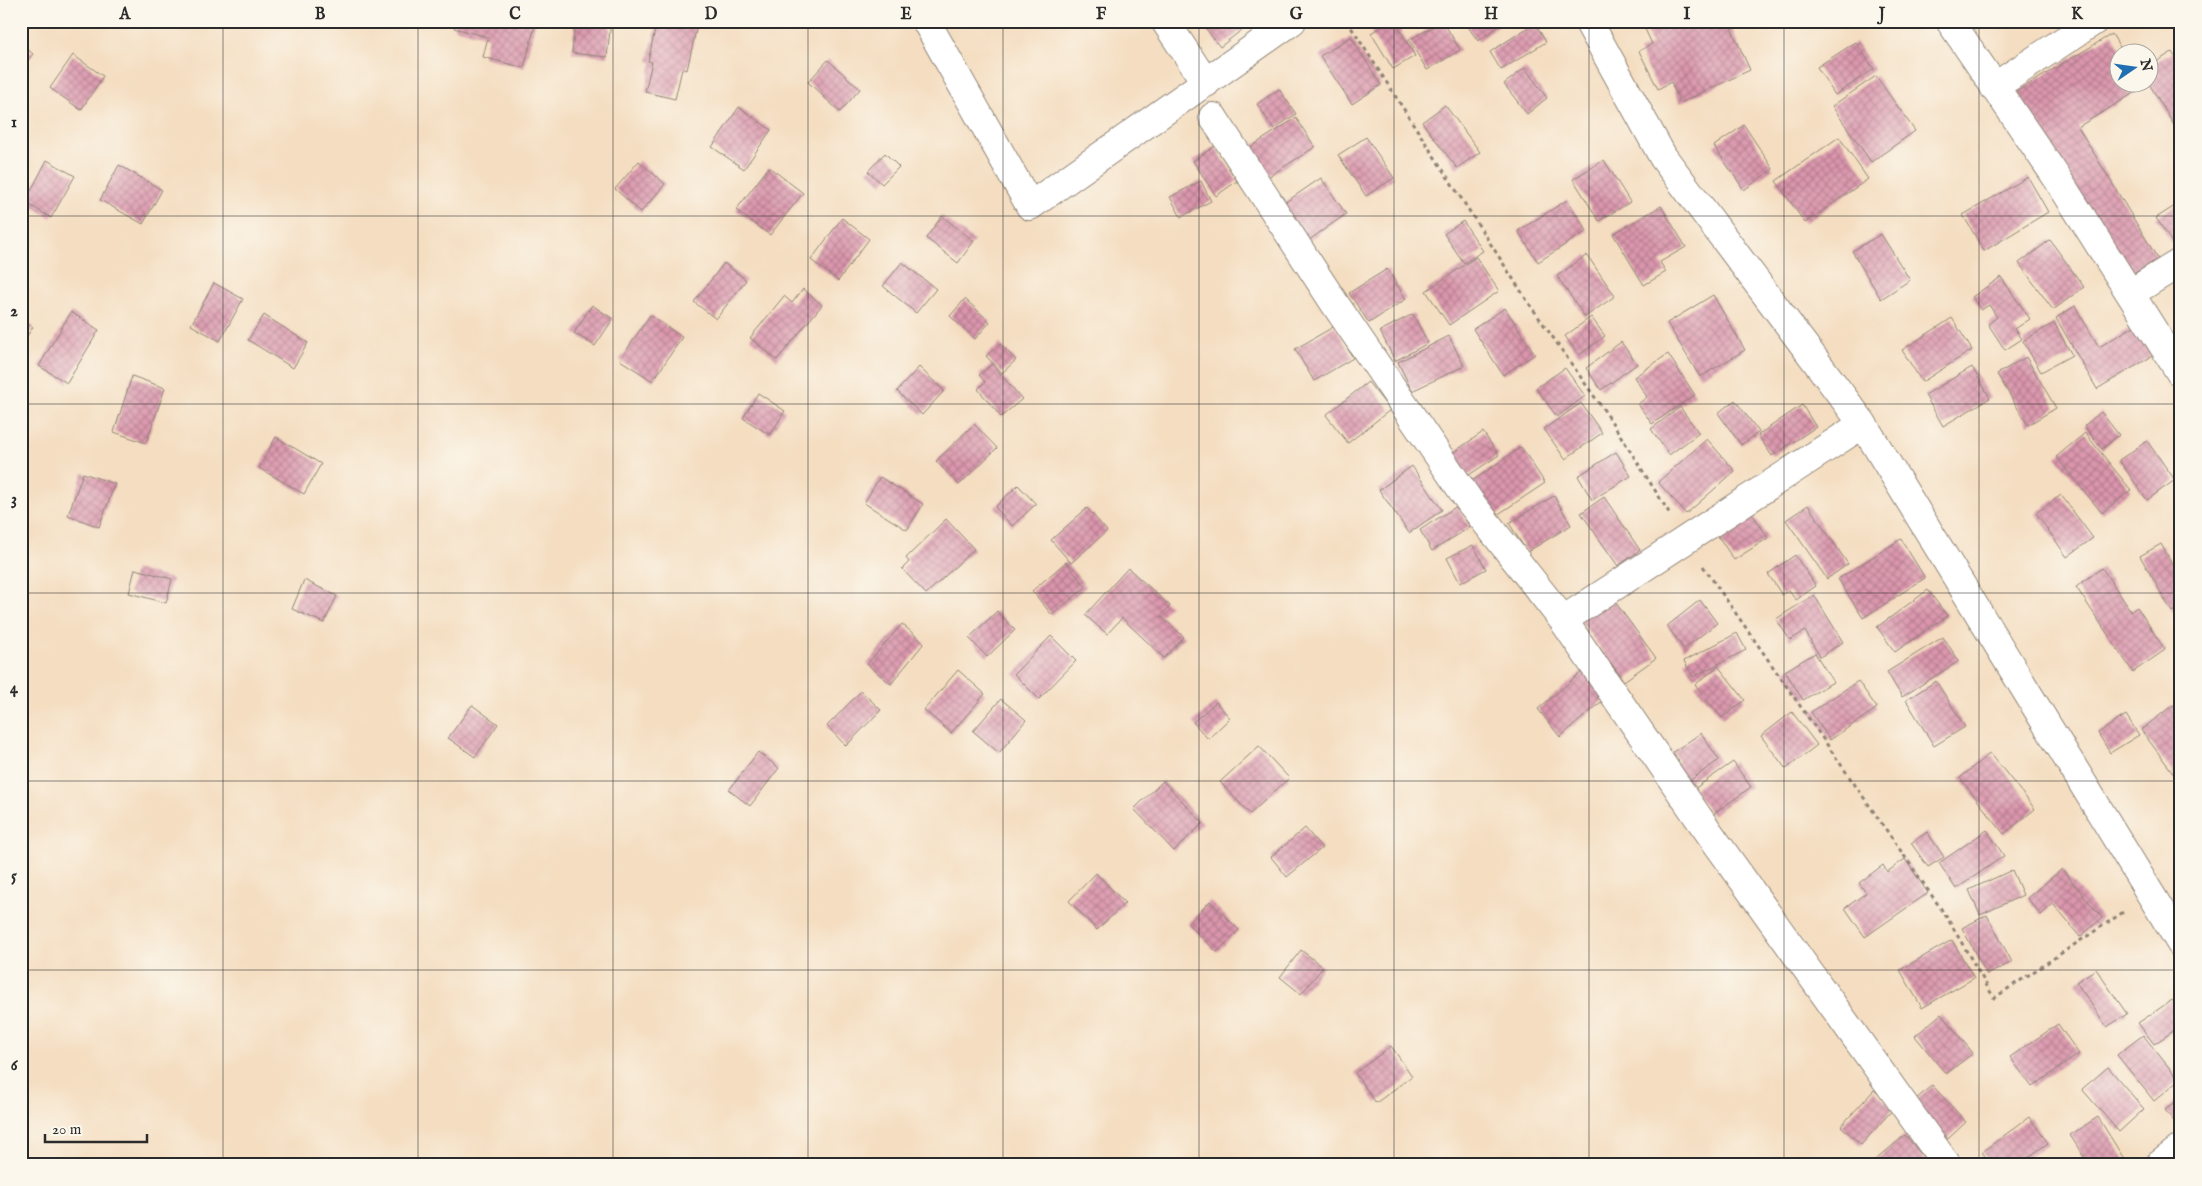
<svg xmlns="http://www.w3.org/2000/svg" width="2202" height="1186" font-family="'IM FELL English',serif">
<style>
.building{fill:url(#building-cross-hatch)}
.lines{fill:none;stroke-linecap:round;stroke-linejoin:round}
.minor-casing{stroke:#908476;stroke-width:30}
.path{stroke:#908476;stroke-width:3;stroke-dasharray:4 4;stroke-linecap:butt}
.minor{stroke:#fff;stroke-width:28}
.grid{fill:none;stroke:#2b2b2b;stroke-width:1;stroke-opacity:0.55}
.neatline{fill:none;stroke:#2b2b2b;stroke-width:2}
.grid-label{font-size:16px;text-anchor:middle;font-weight:bold;fill:#2b2b2b}
</style>
<defs>
<pattern id="building-cross-hatch" width="8" height="8" patternUnits="userSpaceOnUse" patternTransform="scale(1.25)"><rect width="8" height="8" fill="#db96ad"/><path d="M0 0l8 8M0 8l8-8" fill="none" stroke="#b27b8d"/></pattern>
</defs>
<rect width="100%" height="100%" fill="#fbf7ec"/>
<filter id="ink" filterUnits="userSpaceOnUse"><feTurbulence type="fractalNoise" baseFrequency=".02" numOctaves="2"/><feDisplacementMap in="SourceGraphic" scale="10" xChannelSelector="R" yChannelSelector="G"/><feConvolveMatrix kernelMatrix="1 2 1 2 8 2 1 2 1" color-interpolation-filters="sRGB"/></filter>
<filter id="wash" filterUnits="userSpaceOnUse"><feTurbulence type="fractalNoise" baseFrequency=".0096" numOctaves="4" result="noise"/><feDisplacementMap in="SourceGraphic" scale="20" xChannelSelector="R" yChannelSelector="G"/><feGaussianBlur stdDeviation="1.12" result="paint"/><feColorMatrix in="noise" values="0 0 0 0 0 0 0 0 0 0 0 0 0 0 0 0 0 1.4 0 .05"/><feComposite in="paint" operator="in"/></filter>
<g filter="url(#wash)">
<rect width="100%" height="100%" fill="#f4ddc0"/>
<g id="blocks">
<path class="building" d="M456,21H536L524,68L483,57L488,37L454,28Z
M575,21H611L607,57L572,53Z
M657,21H698L687,70L682,69L675,99L645,92L652,62L648,61Z
M1200,21H1253L1220,47Z
M1390,21H1395L1415,56L1393,69L1371,33Z
M1443,21L1460,50L1427,70L1409,40Z
M1464,21H1506L1478,41Z
M1662,21H1728L1750,70L1680,103L1671,82L1658,89L1639,51L1652,44L1645,29Z
M1535,23L1546,42L1501,70L1490,52Z
M2112,34L2123,52H2120V82H2141L2144,87L2078,127L2158,259L2128,277L2016,92Z
M1351,37L1381,85L1352,104L1320,56Z
M1856,42L1874,69L1835,95L1817,67Z
M21,44L33,54L21,68Z
M2172,52L2181,66V137L2148,82L2150,66Z
M73,55L103,76L81,110L50,88Z
M828,60L860,89L840,112L808,82Z
M1525,68L1547,98L1527,114L1504,84Z
M1876,76L1915,131L1871,162L1832,106Z
M1279,89L1296,114L1274,129L1257,104Z
M1445,105L1480,152L1457,168L1422,122Z
M739,107L771,130L744,169L712,147Z
M1296,118L1315,147L1265,179L1246,150Z
M1744,125L1773,169L1744,190L1714,146Z
M1366,137L1394,178L1366,196L1338,155Z
M1839,137L1868,179L1805,223L1776,181Z
M1215,146L1237,181L1216,196L1193,161Z
M885,153L899,167L882,184L868,171Z
M47,160L75,176L51,218L25,202Z
M1604,160L1630,202L1599,221L1573,179Z
M639,161L665,184L641,212L615,189Z
M119,165L162,190L143,224L100,200Z
M769,167L803,193L770,235L736,210Z
M2028,177L2048,212L1984,251L1963,215Z
M1321,178L1346,214L1302,245L1277,208Z
M1201,181L1211,201L1181,217L1170,197Z
M1567,200L1587,231L1538,262L1518,231Z
M2181,202V243L2175,247L2156,218Z
M1661,206L1686,247L1660,262L1666,272L1644,285L1613,234Z
M942,216L974,241L958,263L926,238Z
M842,218L869,239L838,281L811,260Z
M1463,221L1483,251L1464,263L1444,234Z
M1881,234L1910,280L1881,299L1852,251Z
M2050,240L2084,287L2053,310L2019,263Z
M1587,255L1615,296L1585,317L1557,276Z
M1476,257L1499,291L1449,325L1426,291Z
M902,262L936,289L916,313L883,286Z
M724,263L746,280L716,319L694,302Z
M1387,269L1406,299L1369,323L1349,293Z
M2001,277L2030,319L2015,329L2022,339L2005,350L1988,324L1997,317L1989,305L1981,310L1972,297Z
M214,283L243,299L220,341L191,325Z
M803,289L822,305L777,360L750,338L784,296L792,303Z
M1713,295L1745,350L1700,377L1667,323Z
M965,299L990,322L975,339L950,316Z
M592,305L613,319L595,346L574,333Z
M2075,306L2099,347L2136,325L2154,355L2097,389L2056,318Z
M1505,308L1535,354L1503,375L1473,329Z
M71,312L99,330L67,383L39,366Z
M1413,314L1428,343L1395,361L1380,331Z
M264,315L308,343L293,368L248,340Z
M650,315L682,337L653,381L620,360Z
M1591,317L1605,336L1579,355L1565,336Z
M1952,318L1972,350L1922,382L1902,350Z
M21,319L33,327L21,345Z
M2054,323L2072,355L2041,372L2023,341Z
M1335,326L1353,358L1314,381L1295,349Z
M1449,336L1464,366L1412,391L1398,362Z
M1621,342L1637,364L1601,390L1586,368Z
M1000,344L1016,360L1002,373L986,356Z
M1668,354L1695,395L1652,424L1638,404L1647,397L1634,377Z
M2026,357L2056,408L2028,425L1997,374Z
M992,364L1022,399L1001,417L978,389L985,382L979,375Z
M919,367L944,391L922,415L897,391Z
M1972,367L1990,398L1943,426L1925,395Z
M1565,368L1585,396L1557,417L1536,388Z
M132,376L165,388L146,443L114,432Z
M1368,382L1390,410L1348,443L1326,415Z
M758,393L785,411L770,435L743,418Z
M1735,400L1759,432L1741,445L1718,413Z
M1581,403L1602,433L1565,459L1544,429Z
M1802,405L1816,427L1772,456L1758,435Z
M1680,407L1699,433L1669,455L1651,429Z
M2101,412L2119,435L2102,449L2084,426Z
M974,424L997,448L959,485L936,461Z
M1483,432L1499,455L1466,477L1451,454Z
M2085,433L2131,490L2102,513L2056,457Z
M276,437L321,464L304,494L259,468Z
M1707,439L1735,471L1686,514L1658,482Z
M2147,441L2175,480L2147,500L2119,460Z
M1521,447L1545,483L1491,519L1468,484Z
M1616,452L1631,476L1592,500L1578,476Z
M1412,466L1442,510L1409,533L1379,490Z
M83,473L115,484L99,527L68,515Z
M880,477L923,504L907,530L864,503Z
M1018,485L1036,504L1012,526L995,507Z
M2061,495L2093,538L2067,557L2036,513Z
M1554,496L1571,525L1527,552L1509,523Z
M1604,497L1640,550L1618,566L1581,513Z
M1808,505L1848,564L1827,579L1786,520Z
M1457,506L1470,527L1432,551L1420,530Z
M1748,507L1768,538L1734,560L1714,530Z
M1087,508L1107,531L1071,563L1051,540Z
M946,519L974,549L926,594L902,569L909,562L906,558Z
M1901,539L1925,578L1863,618L1838,579Z
M2161,544L2181,579V607L2172,612L2140,556Z
M1473,545L1486,569L1460,583L1447,558Z
M1795,555L1816,586L1796,600L1789,591L1782,595L1768,574Z
M1066,562L1086,587L1052,615L1032,591Z
M1128,568L1170,606L1161,616L1184,637L1164,658L1122,618L1107,634L1085,615Z
M2102,568L2131,611L2137,607L2165,650L2133,672L2076,587Z
M135,569L172,579L166,603L129,593Z
M304,580L337,596L324,623L292,609Z
M1928,590L1947,616L1895,652L1877,627Z
M1610,595L1656,658L1624,681L1579,619Z
M1814,595L1843,642L1820,657L1805,631L1790,640L1776,619Z
M1700,600L1717,623L1684,649L1667,626Z
M997,611L1015,630L987,657L969,638Z
M902,624L924,643L891,684L867,664Z
M1737,633L1746,650L1693,677L1684,661Z
M1051,636L1076,661L1039,699L1014,674Z
M1943,637L1959,661L1902,697L1887,672Z
M1815,653L1833,682L1803,700L1785,671Z
M1718,666L1745,700L1722,718L1695,685Z
M958,670L985,694L951,733L924,710Z
M1584,670L1607,697L1560,737L1538,709Z
M1858,681L1877,708L1830,740L1811,712Z
M1936,681L1965,727L1934,746L1906,700Z
M861,691L881,710L846,746L827,726Z
M1001,699L1026,720L999,753L973,731Z
M1216,702L1230,718L1208,739L1193,722Z
M472,705L498,724L475,757L448,738Z
M2173,705L2181,715V775L2177,778L2141,730Z
M1792,712L1817,745L1786,769L1761,736Z
M2126,715L2139,735L2110,753L2098,733Z
M1701,733L1719,760L1682,786L1669,768L1679,761L1673,752Z
M1259,746L1289,778L1250,814L1220,782Z
M758,752L779,768L750,806L729,790Z
M1990,753L2035,809L2004,834L1960,778Z
M1733,762L1751,787L1712,815L1694,789Z
M1163,781L1203,823L1174,851L1134,809Z
M1305,828L1322,848L1287,877L1271,857Z
M1987,830L2004,856L1956,889L1939,863Z
M1927,832L1944,857L1928,867L1911,843Z
M1905,859L1928,893L1865,937L1845,908L1866,893L1859,883L1883,865L1887,872Z
M2062,869L2102,918L2080,937L2053,904L2041,915L2027,898Z
M2012,870L2023,895L1980,915L1969,890Z
M1096,873L1125,903L1097,930L1069,901Z
M1210,901L1239,930L1217,952L1188,924Z
M1987,915L2012,962L1987,975L1962,928Z
M1952,940L1974,978L1922,1008L1900,970Z
M1301,950L1323,967L1301,994L1280,977Z
M2096,969L2127,1014L2107,1027L2076,982Z
M2172,1000L2181,1012V1026L2154,1044L2138,1023Z
M1941,1014L1973,1053L1946,1074L1915,1036Z
M2058,1024L2079,1054L2032,1087L2010,1057Z
M2143,1035L2179,1080L2154,1101L2117,1055Z
M1391,1046L1412,1076L1376,1103L1355,1073Z
M2108,1067L2144,1109L2119,1132L2082,1089Z
M1932,1085L1966,1122L1948,1139L1913,1102Z
M1874,1090L1894,1108L1861,1145L1841,1126Z
M2181,1098V1130L2165,1110Z
M2029,1117L2048,1143L2018,1165H1991L1982,1152Z
M2098,1117L2126,1162L2121,1165H2089L2070,1135Z
M1905,1135L1930,1165H1873L1872,1163Z"/>
</g>
</g>
<g filter="url(#ink)">
<use href="#blocks" fill-opacity="0" stroke="#908476" stroke-width="1"/>
<g class="lines">
<g class="minor-casing">
<path id="minor" d="M926,21L1030,206L1292,21
M1165,21L1206,83
M1588,21L1663,157L1863,424L2181,944
M1950,21L2057,178L2181,374
M1994,87L2094,21
M1213,117L1335,304L1470,502L1563,620L1698,817L1947,1165
M2131,293L2181,262
M1563,620L1863,424
M2159,1165L2181,1148"/>
</g>
<path class="path" d="M1347,21L1528,302L1608,416L1670,514
M1703,566L1946,916L1994,998L2125,911"/>
<use href="#minor" class="minor"/>
</g>
</g>
<path class="grid" d="M223,21V1165M418,21V1165M613,21V1165M808,21V1165M1003,21V1165M1199,21V1165M1394,21V1165M1589,21V1165M1784,21V1165M1979,21V1165M21,216H2181M21,404H2181M21,593H2181M21,781H2181M21,970H2181"/>
<rect width="2202" height="1186" fill="none" stroke="#fbf7ec" stroke-width="55"/>
<g transform="translate(2134 68) rotate(77)"><circle r="24" fill="#fbf7ec" stroke="#a8a59f"/>
<path d="M0-4L9 19L0 12L-9 19Z" fill="#1f6fb2"/>
<text y="-8" font-size="14" font-weight="bold" text-anchor="middle" fill="#2b2b2b">N</text>
</g>
<path d="M45 1134v8h102v-8" fill="none" stroke="#2b2b2b" stroke-width="2.5"/>
<text x="52" y="1134" font-size="15" fill="#2b2b2b" stroke="#fbf7ec" stroke-width="4" paint-order="stroke">20 m</text>
<rect x="28" y="28" width="2146" height="1130" class="neatline"/>
<g class="grid-label">
<text x="125" y="19">A</text>
<text x="320" y="19">B</text>
<text x="515" y="19">C</text>
<text x="711" y="19">D</text>
<text x="906" y="19">E</text>
<text x="1101" y="19">F</text>
<text x="1296" y="19">G</text>
<text x="1491" y="19">H</text>
<text x="1687" y="19">I</text>
<text x="1882" y="19">J</text>
<text x="2077" y="19">K</text>
<text x="14" y="127">1</text>
<text x="14" y="316">2</text>
<text x="14" y="504">3</text>
<text x="14" y="693">4</text>
<text x="14" y="881">5</text>
<text x="14" y="1070">6</text>
</g>
</svg>
